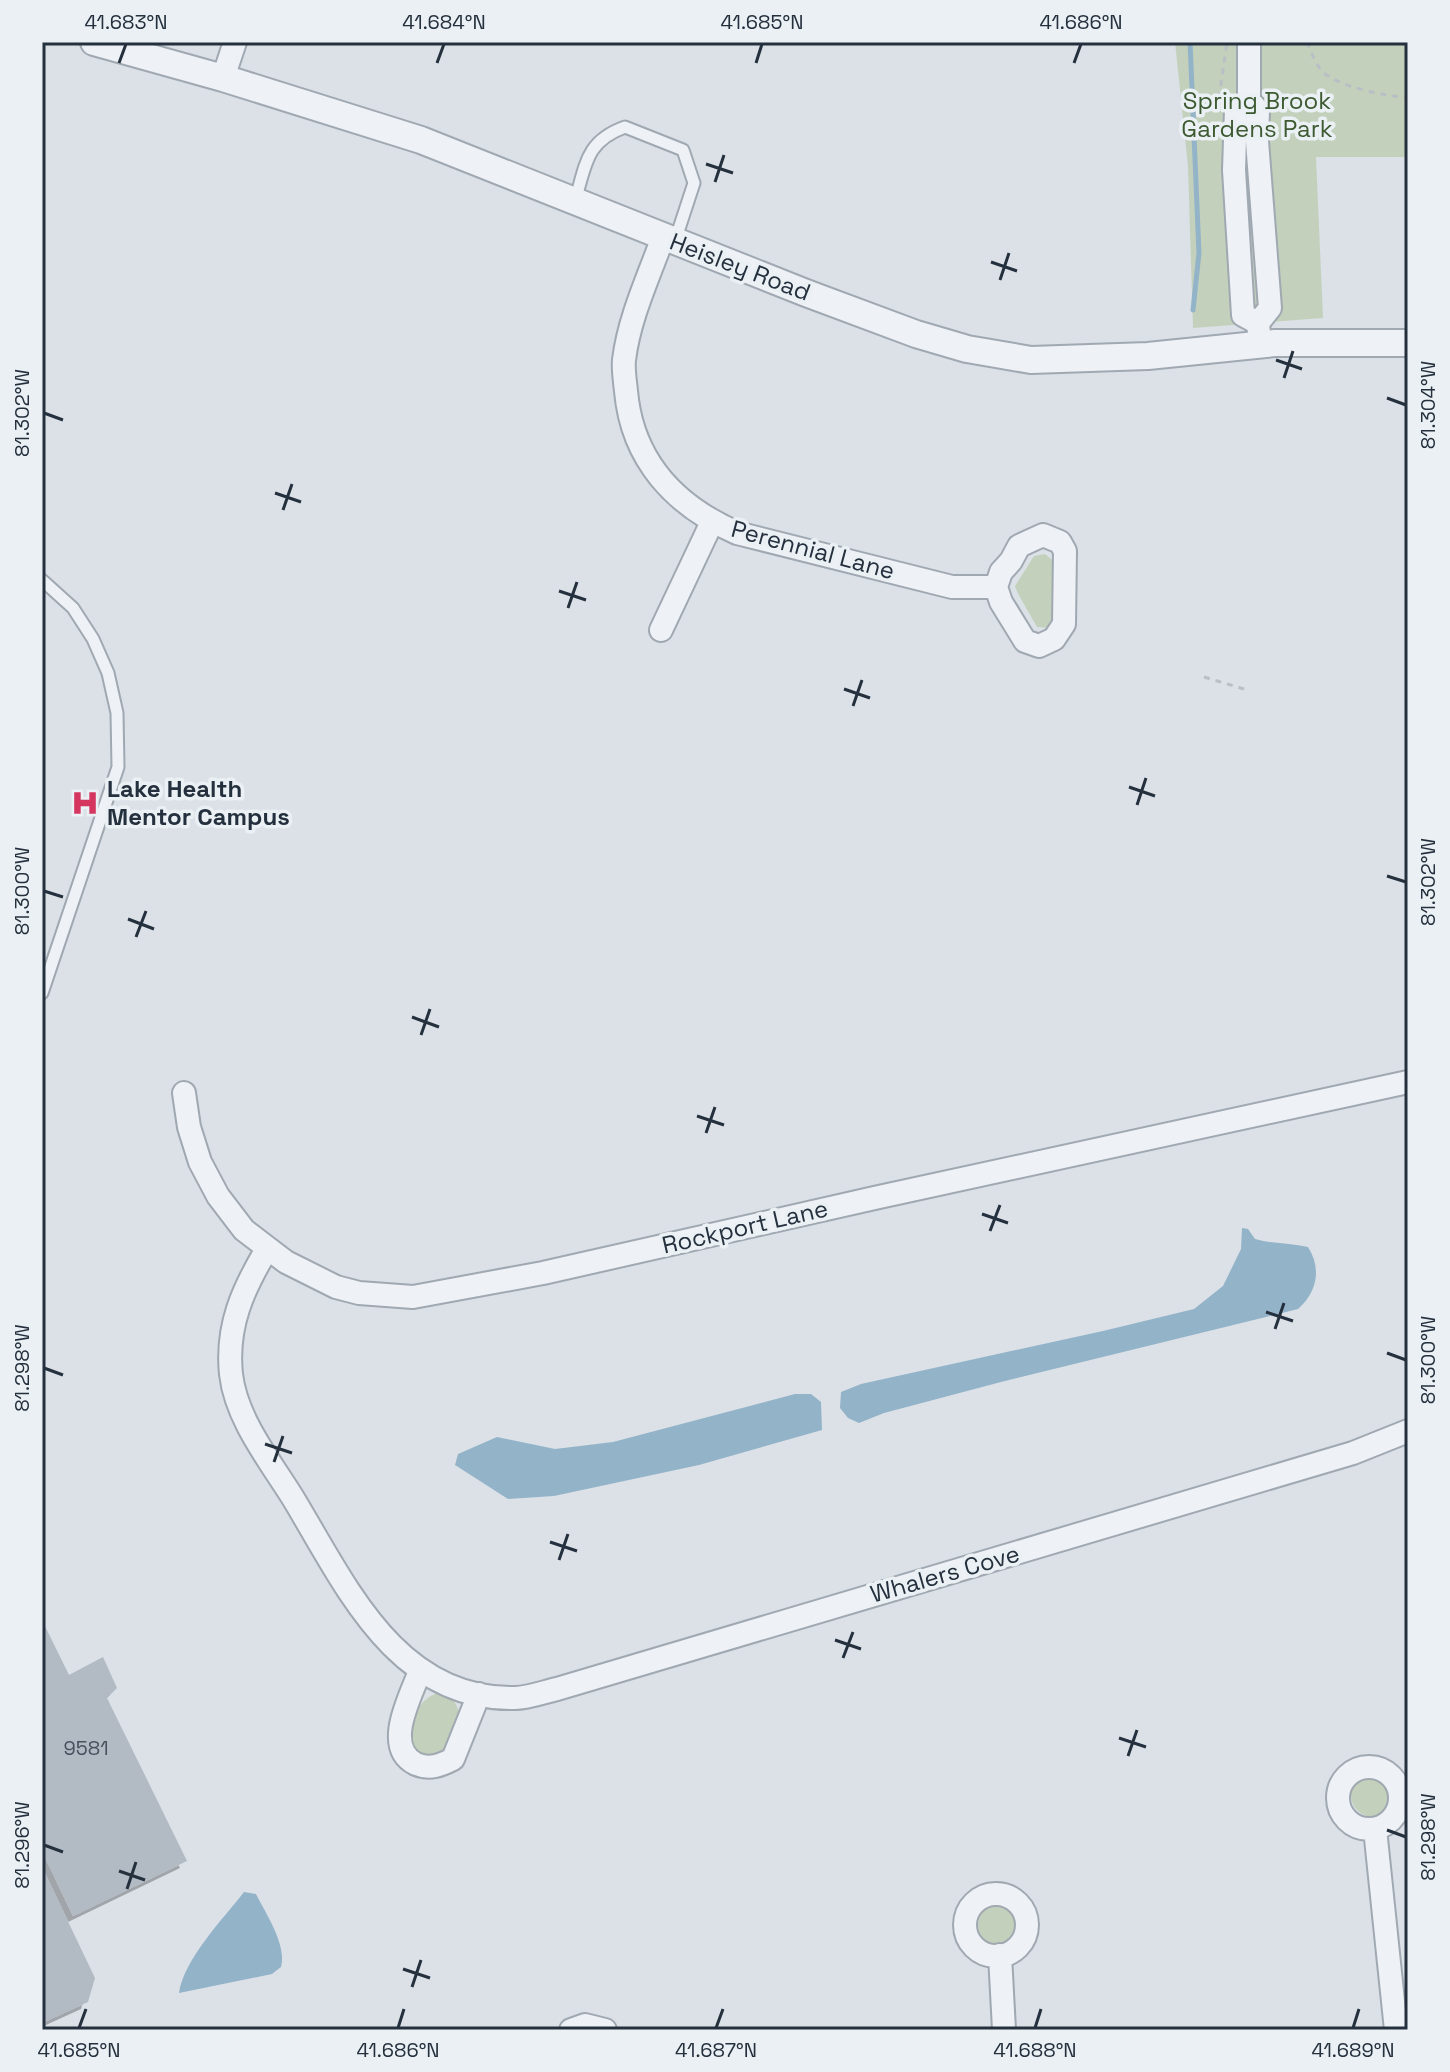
<svg xmlns="http://www.w3.org/2000/svg" width="1450" height="2072" font-family="'Space Grotesk',sans-serif">
<style>
.green{fill:#c3d1bc}
.water{fill:#93b3c9}
.lines{fill:none;stroke-linecap:round;stroke-linejoin:round}
.stream{stroke:#93b3c9;stroke-width:5}
.building{fill:#b2bac4;filter:url(#shadow)}
.service-casing{stroke:#a0a8b1;stroke-width:15}
.minor-casing{stroke:#a0a8b1;stroke-width:26}
.tertiary-casing{stroke:#a0a8b1;stroke-width:30}
.path{stroke:#b9bfc5;stroke-width:3;stroke-dasharray:6 6;stroke-linecap:butt}
.service{stroke:#eef1f5;stroke-width:11}
.minor{stroke:#eef1f5;stroke-width:22}
.tertiary{stroke:#eef1f5;stroke-width:26}
.ticks{fill:none;stroke:#24303d;stroke-width:3}
.labels{text-anchor:middle;stroke-width:7;stroke-linejoin:round;paint-order:stroke}
.number-label{font-size:20px;fill:#48525f}
.park-label{font-size:24px;fill:#3d5a31;stroke:#eaf0f4}
.street-label{font-size:24px;fill:#24303d;stroke:#eaf0f4}
.poi-label{font-size:24px;font-weight:bold;fill:#24303d;stroke:#eaf0f4;text-anchor:start}
.neatline{fill:none;stroke:#24303d;stroke-width:3}
.ticks-label{font-size:20px;text-anchor:middle;fill:#24303d}
</style>
<defs>
<filter id="shadow"><feDropShadow dx="-7" dy="7" stdDeviation="0" flood-color="#0004"/></filter>
</defs>
<rect width="100%" height="100%" fill="#dbe1e7"/>
<path class="green" d="M1175,42H1408V157H1316L1323,318L1193,328L1188,166Z
M1045,554L1055,562V622L1051,628L1037,627C1033,619 1016,592 1015,586L1034,556Z
M435,1694H448C470,1716 457,1737 440,1759L421,1758L409,1744C412,1723 414,1703 435,1694Z
M1351 1795a22 22 0 1 1 44 0a22 22 0 1 1-44 0Z
M978 1926a22 22 0 1 1 44 0a22 22 0 1 1-44 0Z"/>
<path class="water" d="M1242,1228L1248,1229L1255,1239C1272,1244 1290,1243 1308,1247C1322,1269 1317,1292 1298,1309L1001,1382L884,1413L859,1423L848,1418L840,1408L841,1392L861,1384L1103,1331L1194,1309L1223,1286L1241,1249Z
M795,1394H811L821,1402L822,1430L699,1465L554,1496L508,1499L455,1465L458,1454L497,1437L555,1449L613,1442Z
M244,1892L256,1894C266,1914 287,1945 281,1967L272,1974L179,1993C184,1959 223,1919 244,1892Z"/>
<g class="lines">
<path class="stream" d="M1190,42L1199,253L1193,310"/>
</g>
<path class="building" d="M42,1620L69,1675L103,1657L117,1688L107,1698L187,1861L73,1916L42,1851Z
M42,1867L95,1978L88,2002L42,2023Z"/>
<g class="lines">
<g class="service-casing">
<path id="service" d="M575,201C586,164 586,141 625,127L683,150L694,183L675,241
M42,580L73,608L93,639L108,673L117,713L118,767L42,993"/>
</g>
<g class="minor-casing">
<path id="minor" d="M223,78L235,42
M1249,100V42
M663,237C649,276 629,318 624,360C623,370 625,381 626,391C632,460 675,506 737,533L952,587H996
M1258,323L1243,315L1234,170L1236,109L1249,100L1258,111L1257,141L1270,308L1258,323L1260,344
M1043,535L1060,542L1065,551L1064,624L1054,639L1039,646L1025,641L1001,602L996,587L1001,572L1011,561L1019,546Z
M661,630L712,522
M184,1093L189,1127L200,1162L218,1196L244,1230L286,1262L336,1287L359,1293L413,1297L543,1273L879,1197L1408,1082
M267,1249C243,1289 226,1326 231,1374C236,1419 270,1461 293,1498C345,1584 396,1701 515,1698C528,1698 544,1692 557,1689L1353,1453L1408,1431
M420,1671C411,1696 382,1747 416,1764C430,1770 441,1765 453,1759L479,1694
M1338 1798a31 31 0 1 1 62 0a31 31 0 1 1-62 0Z
M1375,1829L1396,2030
M965 1925a31 31 0 1 1 62 0a31 31 0 1 1-62 0Z
M1000,1955L1004,2030
M571,2030L585,2025L605,2030"/>
</g>
<g class="tertiary-casing">
<path id="tertiary" d="M94,42L223,78L421,140L806,293L916,334L967,349L1031,360L1148,356L1275,343H1408"/>
</g>
<path class="path" d="M1307,42C1311,52 1315,63 1322,71C1339,88 1385,95 1408,98
M1219,98L1227,42
M1204,677L1244,689"/>
<use href="#service" class="service"/>
<use href="#minor" class="minor"/>
<use href="#tertiary" class="tertiary"/>
</g>
<path class="ticks" d="M119,63L126,44M437,63L444,44M756,63L762,44M1074,63L1081,44M706,164L733,173M715,182L724,155M991,262L1017,271M1000,280L1009,253M1276,360L1302,369M1284,378L1293,351M1387,398L1406,405M44,413L63,420M275,493L301,502M283,510L292,484M559,591L586,600M568,608L577,582M844,689L870,698M853,706L862,680M1129,787L1155,796M1137,805L1146,778M1387,876L1406,882M44,891L63,897M128,919L154,929M136,937L146,911M412,1017L439,1027M421,1035L430,1009M697,1116L724,1125M706,1133L715,1107M982,1214L1008,1223M990,1231L1000,1205M1266,1312L1293,1321M1275,1329L1284,1303M1387,1353L1406,1360M44,1368L63,1375M265,1444L292,1453M274,1462L283,1436M550,1542L577,1551M559,1560L568,1534M835,1640L861,1649M843,1658L853,1632M1119,1738L1146,1747M1128,1756L1137,1730M1387,1830L1406,1837M44,1845L63,1852M119,1871L145,1880M127,1889L136,1862M403,1969L430,1978M412,1987L421,1960M79,2028L86,2009M398,2028L404,2009M716,2028L723,2009M1035,2028L1041,2009M1353,2028L1359,2009"/>
<defs>
<g id="hospital-bare" transform="scale(2.16)"><path d="M-5-5h3v3.5h4V-5h3V5h-3V1.5h-4V5h-3Z" fill="#d5365f" stroke="#eaf0f4" stroke-width="2.5" paint-order="stroke"/></g>
</defs>
<g fill-rule="evenodd">
<use href="#hospital-bare" x="85" y="803"/>
</g>
<g class="labels">
<g class="number-label">
<text x="86" y="1755">9581</text>
</g>
<g class="park-label">
<text x="1257" y="109">Spring Brook<tspan x="1257" dy="28">Gardens Park</tspan></text>
</g>
<g class="street-label">
<text transform="translate(740 267) rotate(21)" y="8">Heisley Road</text>
<text transform="translate(813 550) rotate(15)" y="8">Perennial Lane</text>
<text transform="translate(745 1227) rotate(-13)" y="8">Rockport Lane</text>
<text transform="translate(945 1574) rotate(-16)" y="8">Whalers Cove</text>
</g>
<g class="poi-label">
<text x="107" y="797">Lake Health<tspan x="107" dy="28">Mentor Campus</tspan></text>
</g>
</g>
<rect width="1450" height="2072" fill="none" stroke="#eaf0f4" stroke-width="88"/>
<rect x="44" y="44" width="1362" height="1984" class="neatline"/>
<g class="ticks-label">
<text x="126" y="29">41.683°N</text>
<text x="444" y="29">41.684°N</text>
<text x="762" y="29">41.685°N</text>
<text x="1081" y="29">41.686°N</text>
<text transform="translate(1428 405) rotate(-90)" y="7">81.304°W</text>
<text transform="translate(22 413) rotate(-90)" y="7">81.302°W</text>
<text transform="translate(1428 882) rotate(-90)" y="7">81.302°W</text>
<text transform="translate(22 891) rotate(-90)" y="7">81.300°W</text>
<text transform="translate(1428 1360) rotate(-90)" y="7">81.300°W</text>
<text transform="translate(22 1368) rotate(-90)" y="7">81.298°W</text>
<text transform="translate(1428 1837) rotate(-90)" y="7">81.298°W</text>
<text transform="translate(22 1845) rotate(-90)" y="7">81.296°W</text>
<text x="79" y="2057">41.685°N</text>
<text x="398" y="2057">41.686°N</text>
<text x="716" y="2057">41.687°N</text>
<text x="1035" y="2057">41.688°N</text>
<text x="1353" y="2057">41.689°N</text>
</g>
</svg>
